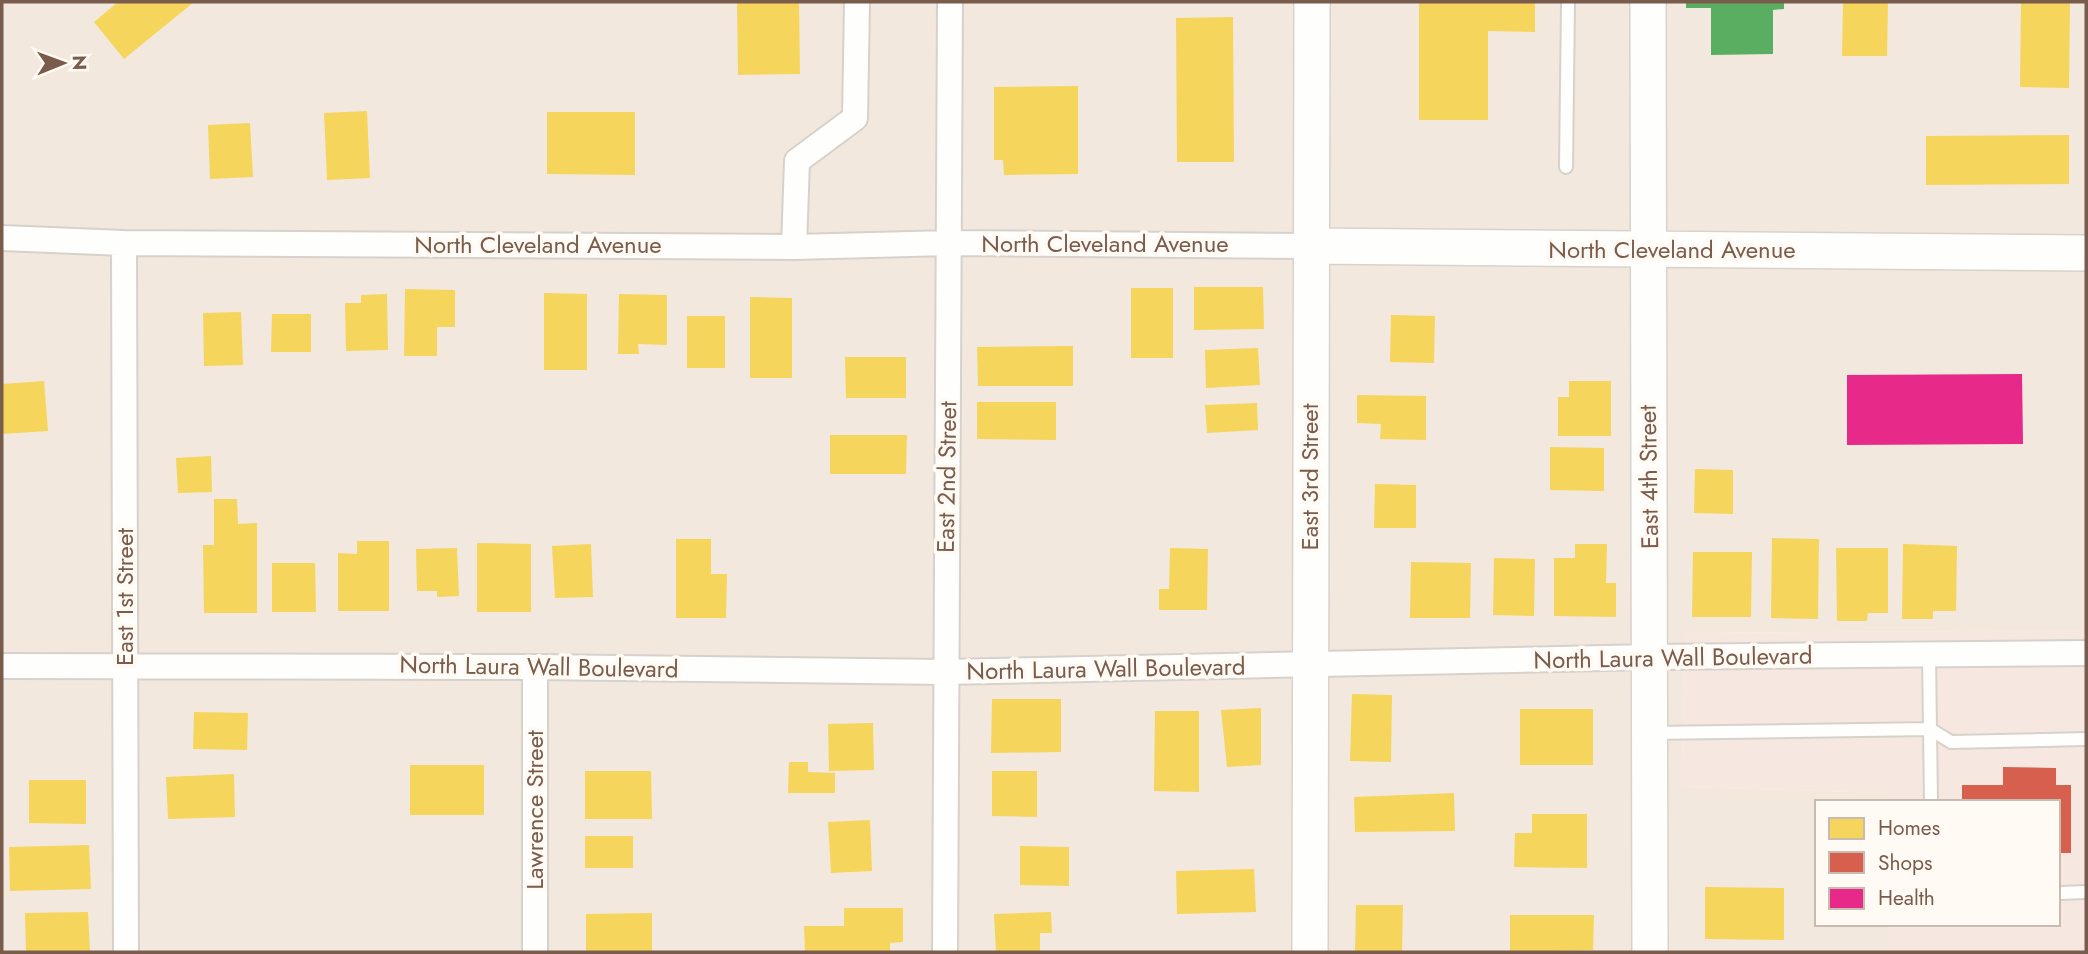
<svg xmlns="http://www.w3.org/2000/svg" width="2088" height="954" font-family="Jost,sans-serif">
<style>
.residential{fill:#f2e8de}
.commercial{fill:#f6e8e1}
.homes{fill:#f6d55c}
.shops{fill:#d6604d}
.health{fill:#e7298a}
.public{fill:#5aae61}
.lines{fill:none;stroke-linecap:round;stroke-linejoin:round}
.lane-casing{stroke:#d7d1cb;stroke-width:16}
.street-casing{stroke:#d7d1cb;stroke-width:28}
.secondary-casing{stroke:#d9d2cb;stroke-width:38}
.lane{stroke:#fefefd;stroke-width:12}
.street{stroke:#fefefd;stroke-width:24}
.secondary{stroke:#fefefd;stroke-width:35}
.labels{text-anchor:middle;stroke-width:7;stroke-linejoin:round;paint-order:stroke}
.street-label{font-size:24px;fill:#7a5c4d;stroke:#fffaf3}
</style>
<rect width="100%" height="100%" fill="#f9f5f0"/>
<path class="residential" d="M2,2H2086V630L1686,633L1681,787L1889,793V802H1817V924H1888V952H2Z"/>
<path class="commercial" d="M2086,630V952H1888V924H2058V802H1889L1888,793L1681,787L1686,633Z"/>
<path class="homes" d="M118,2H194L124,59L94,22Z
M737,2H799L800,74L738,75Z
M1419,2H1535V32L1488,31V120H1419Z
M1843,2H1888L1887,56H1842Z
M2021,2H2070L2069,88L2020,87Z
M1233,17L1234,162H1177L1176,18Z
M1078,86V174L1004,175L1003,160H994V87Z
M367,111L370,178L327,180L324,113Z
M547,112H635V175L547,174Z
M250,123L253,177L210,179L208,125Z
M2069,135V184L1926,185V136Z
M1194,287H1263L1264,329L1194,330Z
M1131,288H1173V358H1131Z
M405,289L455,290V327H437V356H404Z
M544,293L587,294V370H544Z
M387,294L388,350L346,351L345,303H361V295Z
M619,294L667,295V345L638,344L639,354H618Z
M750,297L792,298V378H750Z
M241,312L243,365L204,366L203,313Z
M272,314H311V352H271Z
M1391,315L1435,316L1434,363L1390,362Z
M687,316H725V368H687Z
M1073,346V386H978L977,347Z
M1258,348L1260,385L1206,388L1205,350Z
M845,357H906V398H846Z
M44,381L48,431L2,434V384Z
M1569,381H1611V436H1558V397H1569Z
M1357,395L1426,396V440L1380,439L1381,424L1357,423Z
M977,402H1056V440L977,439Z
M1257,403L1258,430L1207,433L1205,405Z
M830,435H907L906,474H830Z
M1550,447L1604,448V491L1550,490Z
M211,456L212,492L178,493L176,458Z
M1695,469L1733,470V514L1694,513Z
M1375,484L1416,485V528H1374Z
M214,499H237L238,524L257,523V613H204L203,545H214Z
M1772,538L1819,539L1818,619L1771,618Z
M676,539H711V574H727L726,618H676Z
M357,541H389V611H338V553L357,554Z
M477,543L531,544V612H477Z
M591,544L593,597L555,598L552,546Z
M1575,544H1607L1606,583H1616V617L1554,616V558H1575Z
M1903,544L1957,546L1956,611H1933V619H1902Z
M457,548L459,596L437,597V591H417L416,549Z
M1170,548L1208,549L1207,610H1159V589H1169Z
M1836,548H1888V613H1868L1867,621H1837Z
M1693,552H1752L1751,617H1692Z
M1494,558L1535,559L1534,616L1493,615Z
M1411,562L1471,563L1470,618H1410Z
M272,563H315L316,612H272Z
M1352,694L1392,695L1391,762L1350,761Z
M992,699H1061V752L991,753Z
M1261,708V765L1227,767L1221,710Z
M1520,709H1593V765H1520Z
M1155,711H1199V792L1154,791Z
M194,712L248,713L247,750L193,749Z
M873,723L874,770L829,771L828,724Z
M789,762H808V772L835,773V793H788Z
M410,765H484V815H410Z
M585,771H651L652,819H585Z
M992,771H1037V817L992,816Z
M234,774L235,817L168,819L166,777Z
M29,780H86V824L29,823Z
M1454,793L1455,831L1355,832L1354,797Z
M1532,814H1587V868L1514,867L1515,833H1532Z
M870,820L872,871L831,873L828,822Z
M585,836H633V868H585Z
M89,845L91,889L10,891L9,847Z
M1020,846L1069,847V886L1020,885Z
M1254,869L1256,912L1177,914L1176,871Z
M1705,887L1784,888V940L1705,939Z
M1356,905H1403L1402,952H1355Z
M844,908H903V942L890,943V952H805L804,926H844Z
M88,912L90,952H26L25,913Z
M1051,912L1052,933H1040V951L996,952L994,914Z
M652,913V952H586V914Z
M1510,915H1594L1593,950L1510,952Z"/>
<path class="shops" d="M2003,767L2056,768V785H2071V853H2058V802H1962V785H2003Z"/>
<path class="health" d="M2022,374L2023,444L1847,445V375Z"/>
<path class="public" d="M1686,2H1784V9L1773,10V54L1711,55V8H1686Z"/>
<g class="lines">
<g class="lane-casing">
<path id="lane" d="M1566,167L1568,2
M1929,655L1931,802
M1651,733L1930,729L1951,742L2086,739
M2059,893L2086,892"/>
</g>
<g class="street-casing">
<path id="street" d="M2,238L124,243L794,247L949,243L1310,246
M124,243L126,952
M794,247L797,161L855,118L857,2
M2,666L535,667L945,672L1651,657L2086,653
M535,667V952
M945,952L950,2"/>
</g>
<g class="secondary-casing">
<path id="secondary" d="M1648,2L1650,952
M1310,246L2086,253
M1310,952L1312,2"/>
</g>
<use href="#lane" class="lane"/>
<use href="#street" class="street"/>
<use href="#secondary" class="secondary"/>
</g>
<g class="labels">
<g class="street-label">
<text x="1105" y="252">North Cleveland Avenue</text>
<text x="538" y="253">North Cleveland Avenue</text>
<text x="1672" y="258">North Cleveland Avenue</text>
<text transform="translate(947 477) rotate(-89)" y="8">East 2nd Street</text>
<text transform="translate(1310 477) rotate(-90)" y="8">East 3rd Street</text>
<text transform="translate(1649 477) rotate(-91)" y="8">East 4th Street</text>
<text transform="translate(125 597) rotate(-90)" y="8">East 1st Street</text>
<text transform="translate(1673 658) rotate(-1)" y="8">North Laura Wall Boulevard</text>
<text transform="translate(539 667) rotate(1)" y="8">North Laura Wall Boulevard</text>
<text transform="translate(1106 669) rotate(-1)" y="8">North Laura Wall Boulevard</text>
<text transform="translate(535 810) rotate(-90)" y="8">Lawrence Street</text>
</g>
</g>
<rect width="2088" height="954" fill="none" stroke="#7a5c4d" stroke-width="7"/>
<rect x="1815" y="800" width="245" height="126" fill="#fffaf3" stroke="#cabbb1" stroke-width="2"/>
<rect x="1829" y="818" width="35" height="21" fill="#f6d55c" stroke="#cabbb1" stroke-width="2"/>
<text x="1878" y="835" font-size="21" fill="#7a5c4d">Homes</text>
<rect x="1829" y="852" width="35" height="21" fill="#d6604d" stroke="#cabbb1" stroke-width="2"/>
<text x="1878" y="870" font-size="21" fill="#7a5c4d">Shops</text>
<rect x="1829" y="888" width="35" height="21" fill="#e7298a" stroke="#cabbb1" stroke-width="2"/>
<text x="1878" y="905" font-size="21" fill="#7a5c4d">Health</text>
<g transform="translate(63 63) rotate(89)" stroke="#fffaf3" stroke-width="5" paint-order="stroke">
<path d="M0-5L12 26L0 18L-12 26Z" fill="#7a5c4d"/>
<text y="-10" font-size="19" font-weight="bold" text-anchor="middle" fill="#7a5c4d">N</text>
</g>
</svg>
